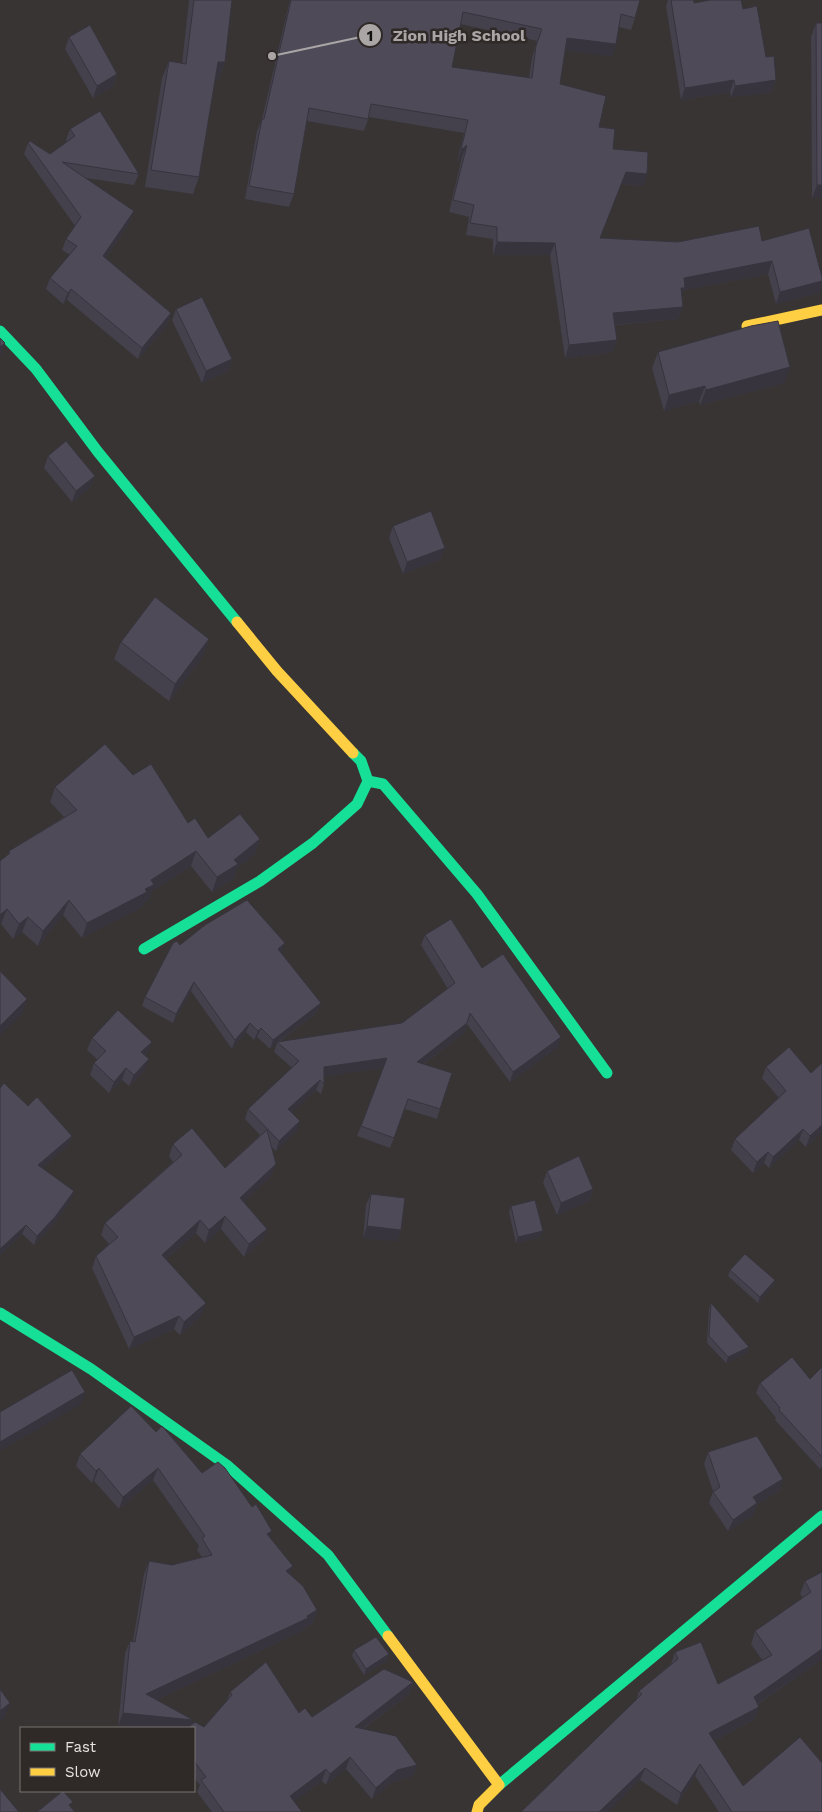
<svg xmlns="http://www.w3.org/2000/svg" width="822" height="1812" font-family="'Work Sans',sans-serif">
<style>
.lines{fill:none;stroke-linecap:round;stroke-linejoin:round}
.fast{stroke:#16e098;stroke-width:11}
.slow{stroke:#ffcf43;stroke-width:11}
.wall{fill:#44404c;fill-rule:evenodd}
.shaded-wall{fill:#37343e}
.building{fill:#4f4a58;stroke:#37343e;fill-rule:evenodd}
.leader{fill:none;stroke:#aaa6a5;stroke-width:2}
.callout-dot{fill:#aaa6a5;stroke:#2f2927;stroke-width:2}
.mark-label{font-size:15px;text-anchor:middle;font-weight:bold;fill:#111}
.callout-label{font-size:16px;text-anchor:middle;font-weight:bold;fill:#aaa6a5;stroke:#2f2927;stroke-width:5;stroke-linejoin:round;paint-order:stroke}
</style>
<rect width="100%" height="100%" fill="#373433"/>
<g class="lines">
<path class="fast" d="M0,331L36,369L98,452L237,622
M368,781L383,784L477,894L607,1073
M144,949L260,881L313,843L357,804L368,781L361,761L353,753
M0,1313L91,1369L228,1466L328,1555L388,1636
M499,1785L822,1516"/>
<path class="slow" d="M747,326L822,310
M237,622L277,671L353,753
M388,1636L499,1785L479,1805L477,1812"/>
</g>
<path class="wall" d="M189,0H232L225,62L219,79H215L199,177L193,194L145,187L162,78L169,61L182,64Z
M290,0H640L635,18L631,30L619,27L616,44L612,56L565,50L560,84L599,127L613,149L643,186L621,184L600,238L678,242L762,241L822,277V284L819,293L776,304L768,274L684,290L682,295L683,307L678,319L615,325L617,340L612,352L565,358L550,255H493V239L466,235L469,217L449,212L462,157L457,162L464,133L369,117L364,131L307,121L294,194L289,207L245,199L257,131L262,119ZM460,24L537,41L532,58L529,78L452,67Z
M668,0H694V3L743,9L766,57L776,80L772,92L731,97L730,92L681,100L666,6Z
M816,23H822V198H812L811,37Z
M69,37L117,74L113,86L93,98L65,49Z
M70,129L139,174L134,185L85,178L134,211L130,222L106,258L171,313L167,325L138,359L67,300L63,304L46,289L50,278L70,255L62,250L66,239L75,226L24,154L28,143L50,154L67,142L66,140Z
M176,309L232,359L228,371L202,383L172,320Z
M658,352L784,383L700,405L699,401L664,411L652,368Z
M48,456L95,476L90,488L72,502L44,468Z
M393,526L441,559L403,574L389,538Z
M209,639L203,656L169,701L114,659L121,642Z
M133,775L188,823L208,838L260,839L255,854L237,868L233,879L212,892L191,866L152,891L148,900L143,903L142,907L82,938L63,915L38,946L22,932L13,939L1,924L8,855L9,851L64,817L50,802L55,787Z
M425,935L482,968L558,1047L510,1082L467,1024L464,1033L424,1064L440,1109L437,1119L405,1109L390,1148L357,1136L383,1068L324,1076V1084L321,1094L316,1090L292,1112L297,1131L276,1151L271,1146L276,1164L271,1176L244,1202L267,1229L262,1241L244,1257L221,1229L205,1243L196,1233L166,1259L201,1316L180,1335L174,1329L129,1349L92,1268L96,1256L109,1244L101,1235L105,1223L173,1162L169,1156L173,1144L225,1168L260,1135L245,1119L248,1109L292,1068L274,1052L277,1043L270,1049L257,1037L254,1040L246,1032L232,1049L191,991L173,1023L142,1006L145,997L180,945L285,943L281,953L317,1012L279,1042L402,1023L448,989L421,945Z
M92,1038L152,1042L147,1053L145,1056L144,1071L129,1086L122,1080L109,1093L90,1075L94,1063L98,1060L87,1050Z
M766,1067L822,1132L806,1147L799,1140L769,1168L764,1163L753,1173L731,1150L735,1139L779,1098L762,1078Z
M0,1088L28,1106L72,1136L68,1145L42,1168L71,1200L52,1226L34,1245L22,1234L0,1255Z
M547,1171L593,1189L589,1201L557,1215L543,1183Z
M371,1194L401,1230L397,1241L363,1238L366,1205Z
M511,1206L540,1237L516,1243L509,1212Z
M730,1270L775,1280L773,1286L758,1303L728,1276Z
M711,1303L749,1347L747,1353L726,1363L707,1343L709,1309Z
M822,1367V1466L820,1469L775,1420L776,1418L756,1393L760,1383L810,1379Z
M156,1432L202,1473L270,1538L290,1574L317,1610L313,1623L305,1628L304,1630L156,1700L193,1720L191,1725L204,1727L227,1701L230,1692L299,1713L312,1717L413,1682L409,1694L363,1729L417,1765L413,1776L392,1782L372,1799L346,1769L326,1785L322,1781L294,1801L302,1812H212L197,1792L200,1785L194,1778V1728L118,1726L125,1653L130,1641H133L144,1574L149,1561L172,1565L202,1557L197,1550L199,1546L153,1480L119,1509L94,1481L92,1483L76,1466L80,1454Z
M708,1452L783,1479L779,1491L757,1504L753,1515L728,1531L709,1503L713,1491L704,1464Z
M822,1572V1659L758,1704L755,1719L714,1741L743,1786L822,1812H719L695,1776L677,1805L640,1780L636,1700L639,1691L671,1664L675,1652L718,1684L762,1660L751,1644L755,1631L803,1598L800,1594L805,1581Z
M354,1650L389,1654L387,1661L364,1675L352,1656Z"/>
<path class="shaded-wall" d="M567,38L616,44L612,56L562,50Z
M218,62H225L219,79H212Z
M117,74L113,86L93,98L97,86Z
M734,80L730,92L681,100L685,88Z
M776,80L772,92L731,97L735,86Z
M467,145L462,157L457,162L461,150Z
M626,172L647,174L643,186L621,184Z
M817,185H822V198H812Z
M134,211L130,222L99,268L103,256Z
M497,242L555,243L550,255H493Z
M772,261L768,274L684,290L680,300H677L684,278Z
M822,281V284L819,293L776,304L780,292Z
M71,289L67,300L63,304L68,293Z
M683,307L678,319L609,325L613,313Z
M171,313L167,325L138,359L142,348Z
M617,340L612,352L565,358L569,345Z
M5,343L1,354L0,355V347Z
M232,359L228,371L202,383L206,371Z
M790,367L784,383L700,405L706,390Z
M705,386L699,401L664,411L669,395Z
M95,476L90,488L72,502L76,491Z
M445,548L441,559L403,574L407,562Z
M209,639L203,656L169,701L175,684Z
M260,839L255,854L237,868L233,879L212,892L217,877L234,860Z
M196,851L191,866L152,891L148,900L143,903L142,907L82,938L87,923L145,889L151,880Z
M69,900L63,915L38,946L43,931Z
M7,909L1,924L0,925V915Z
M28,917L22,932L13,939L19,924Z
M285,943L282,952L275,958L278,949Z
M194,982L191,991L173,1023L176,1014Z
M27,999L22,1014L0,1035V1026Z
M321,1003L317,1012L278,1042H277V1043L270,1049L273,1040Z
M250,1023L246,1032L232,1049L235,1040Z
M467,1023L464,1033L413,1072L417,1062Z
M261,1028L257,1037L254,1040L258,1031Z
M561,1037L558,1047L510,1082L513,1072Z
M152,1042L147,1053L137,1064L141,1052Z
M387,1058L383,1068L320,1077L324,1067Z
M149,1059L144,1071L129,1086L134,1075Z
M126,1068L122,1080L109,1093L114,1082Z
M320,1080L316,1090L285,1119L288,1109Z
M300,1121L297,1131L276,1151L279,1141Z
M822,1125V1132L806,1147L810,1136Z
M803,1129L799,1140L769,1168L773,1157Z
M72,1136L68,1145L35,1174L38,1165Z
M768,1152L764,1163L753,1173L757,1162Z
M276,1164L271,1176L236,1210L240,1198Z
M593,1189L589,1201L557,1215L561,1203Z
M74,1191L71,1200L52,1226L34,1245L37,1236Z
M225,1216L221,1229L205,1243L209,1230Z
M200,1220L196,1233L157,1267L162,1255Z
M26,1225L22,1234L0,1255V1249Z
M367,1226L401,1230L397,1241L363,1238Z
M267,1229L262,1241L244,1257L249,1244Z
M543,1231L540,1237L516,1243L518,1237Z
M775,1280L773,1286L758,1303L760,1297Z
M206,1303L201,1316L180,1335L184,1322Z
M179,1316L174,1329L129,1349L134,1337Z
M749,1347L747,1353L726,1363L728,1357Z
M85,1392L81,1404L0,1451V1442Z
M99,1468L94,1481L92,1483L96,1471Z
M158,1468L153,1480L119,1509L123,1497Z
M783,1479L779,1491L757,1504L753,1515L728,1531L733,1520L753,1497Z
M272,1531L268,1543L267,1534Z
M293,1566L288,1578L286,1571Z
M317,1610L313,1623L305,1628L304,1630L141,1707L146,1694L307,1616Z
M822,1649V1659L750,1709L754,1697Z
M389,1654L387,1661L364,1675L366,1669Z
M413,1682L409,1694L350,1738L355,1727Z
M10,1703L5,1717L0,1721V1711Z
M759,1707L755,1719L704,1746L709,1733Z
M123,1713L193,1720L190,1728H145L118,1726Z
M350,1757L346,1769L326,1785L330,1774Z
M700,1764L695,1776L677,1805L681,1793Z
M417,1765L413,1776L392,1782L372,1799L376,1788L397,1770Z
M645,1768L640,1780L608,1812H599Z
M326,1769L322,1781L285,1808L290,1796Z"/>
<path class="building" d="M194,0H232L225,62H218L199,177L151,170L169,61L186,64Z
M291,0H640L635,18L621,14L616,44L567,38L560,84L606,96L599,127L615,129L613,149L648,152L647,174L626,172L600,238L678,242L759,226L762,241L809,228L822,277V281L780,292L772,261L684,278L685,288H681L683,307L613,313L617,340L569,345L555,243L497,242V227L470,223L474,205L453,200L467,145L461,150L468,120L371,104L368,119L309,108L294,194L249,186L262,119H264ZM463,12L542,29L536,46L532,78L452,67Z
M671,0H694V3L710,0H741L743,9L757,6L766,57L774,56L776,80L735,86L734,80L685,88Z
M816,23H822V185H817Z
M90,25L117,74L97,86L69,37Z
M100,111L139,174L62,162L134,211L103,256L171,313L142,348L71,289L68,293L50,278L77,246L66,239L81,217L28,143L30,141L50,154L75,136L70,129Z
M202,297L232,359L206,371L176,309Z
M778,321L790,367L706,390L705,386L669,395L658,352L751,326Z
M0,338L5,343L0,347Z
M66,441L95,476L76,491L48,456Z
M431,511L445,548L407,562L393,526Z
M155,597L209,639L175,684L121,642Z
M105,744L133,775L151,764L188,823L195,818L208,838L240,814L260,839L234,860L238,864L217,877L196,851L151,880L154,885L145,889L147,892L87,923L69,900L43,931L28,917L19,924L7,909L0,915V861L10,853L9,851L77,810L55,787Z
M247,900L285,943L278,949L321,1003L273,1040L261,1028L258,1031L250,1023L235,1040L194,982L176,1014L145,997L173,943L177,941L180,945L205,925Z
M451,919L482,968L503,954L561,1037L513,1072L470,1013L467,1023L417,1062L452,1073L440,1109L408,1099L394,1138L361,1126L387,1058L324,1067V1084L320,1080L288,1109L300,1121L279,1141L248,1109L299,1061L277,1042L402,1023L455,983L425,935Z
M0,971L27,999L0,1026Z
M118,1010L152,1042L141,1052L149,1059L134,1075L126,1068L114,1082L94,1063L106,1051L92,1038Z
M789,1047L811,1073L822,1063V1125L810,1136L803,1129L773,1157L768,1152L757,1162L735,1139L786,1091L766,1067Z
M4,1083L28,1106L37,1097L72,1136L38,1165L74,1191L55,1217L37,1236L26,1225L0,1249V1088Z
M192,1128L225,1168L267,1130L276,1164L240,1198L267,1229L249,1244L225,1216L209,1230L200,1220L162,1255L206,1303L184,1322L179,1316L134,1337L96,1256L118,1237L105,1223L182,1155L173,1144Z
M579,1156L593,1189L561,1203L547,1171Z
M371,1194L405,1198L401,1230L367,1226Z
M535,1200L543,1231L518,1237L511,1206Z
M745,1254L775,1280L760,1297L730,1270Z
M711,1303L749,1347L728,1357L709,1336Z
M792,1357L810,1379L822,1367V1457L779,1410L780,1408L760,1383Z
M72,1370L85,1392L0,1442V1412Z
M131,1406L156,1432L162,1426L202,1473L218,1462L225,1468L252,1507L256,1504L272,1531L267,1534L293,1566L286,1571L303,1586L317,1610L307,1616L308,1618L146,1694L193,1720L123,1713L130,1641L135,1642L149,1561L172,1565L212,1555L202,1538L205,1536L158,1468L123,1497L99,1468L96,1471L80,1454Z
M757,1436L783,1479L753,1497L757,1503L733,1520L713,1492L720,1487L708,1452Z
M822,1572V1649L754,1697L759,1707L709,1733L743,1786L800,1737L822,1763V1812H732L700,1764L681,1793L645,1768L599,1812H521L642,1694L639,1691L678,1659L675,1652L701,1642L718,1684L772,1655L755,1631L811,1592L805,1581Z
M376,1637L389,1654L366,1669L354,1650Z
M266,1662L299,1713L305,1708L312,1717L384,1669L413,1682L355,1727L396,1736L417,1765L397,1770L376,1788L350,1757L330,1774L326,1769L290,1796L302,1812H224L201,1780L206,1777L194,1761V1728H187L195,1722L204,1727L232,1695L230,1692Z
M0,1689L10,1703L0,1711Z
M0,1789L19,1812H0Z
M63,1791L73,1802L69,1805L75,1812H37Z"/>
<path class="leader" d="M272 56L370 35"/>
<g class="callout-dot">
<circle cx="272" cy="56" r="5"/>
<circle cx="370" cy="35" r="12"/>
</g>
<g class="mark-label">
<text x="370" y="41">1</text>
</g>
<g class="callout-label">
<text x="459" y="41">Zion High School</text>
</g>
<rect x="20" y="1727" width="175" height="65" fill="#2f2927" stroke="#797472"/>
<rect x="30" y="1743" width="25" height="8" fill="#16e098" stroke="#797472"/>
<text x="65" y="1752" font-size="15" fill="#e8e4e3">Fast</text>
<rect x="30" y="1768" width="25" height="8" fill="#ffcf43" stroke="#797472"/>
<text x="65" y="1777" font-size="15" fill="#e8e4e3">Slow</text>
</svg>
